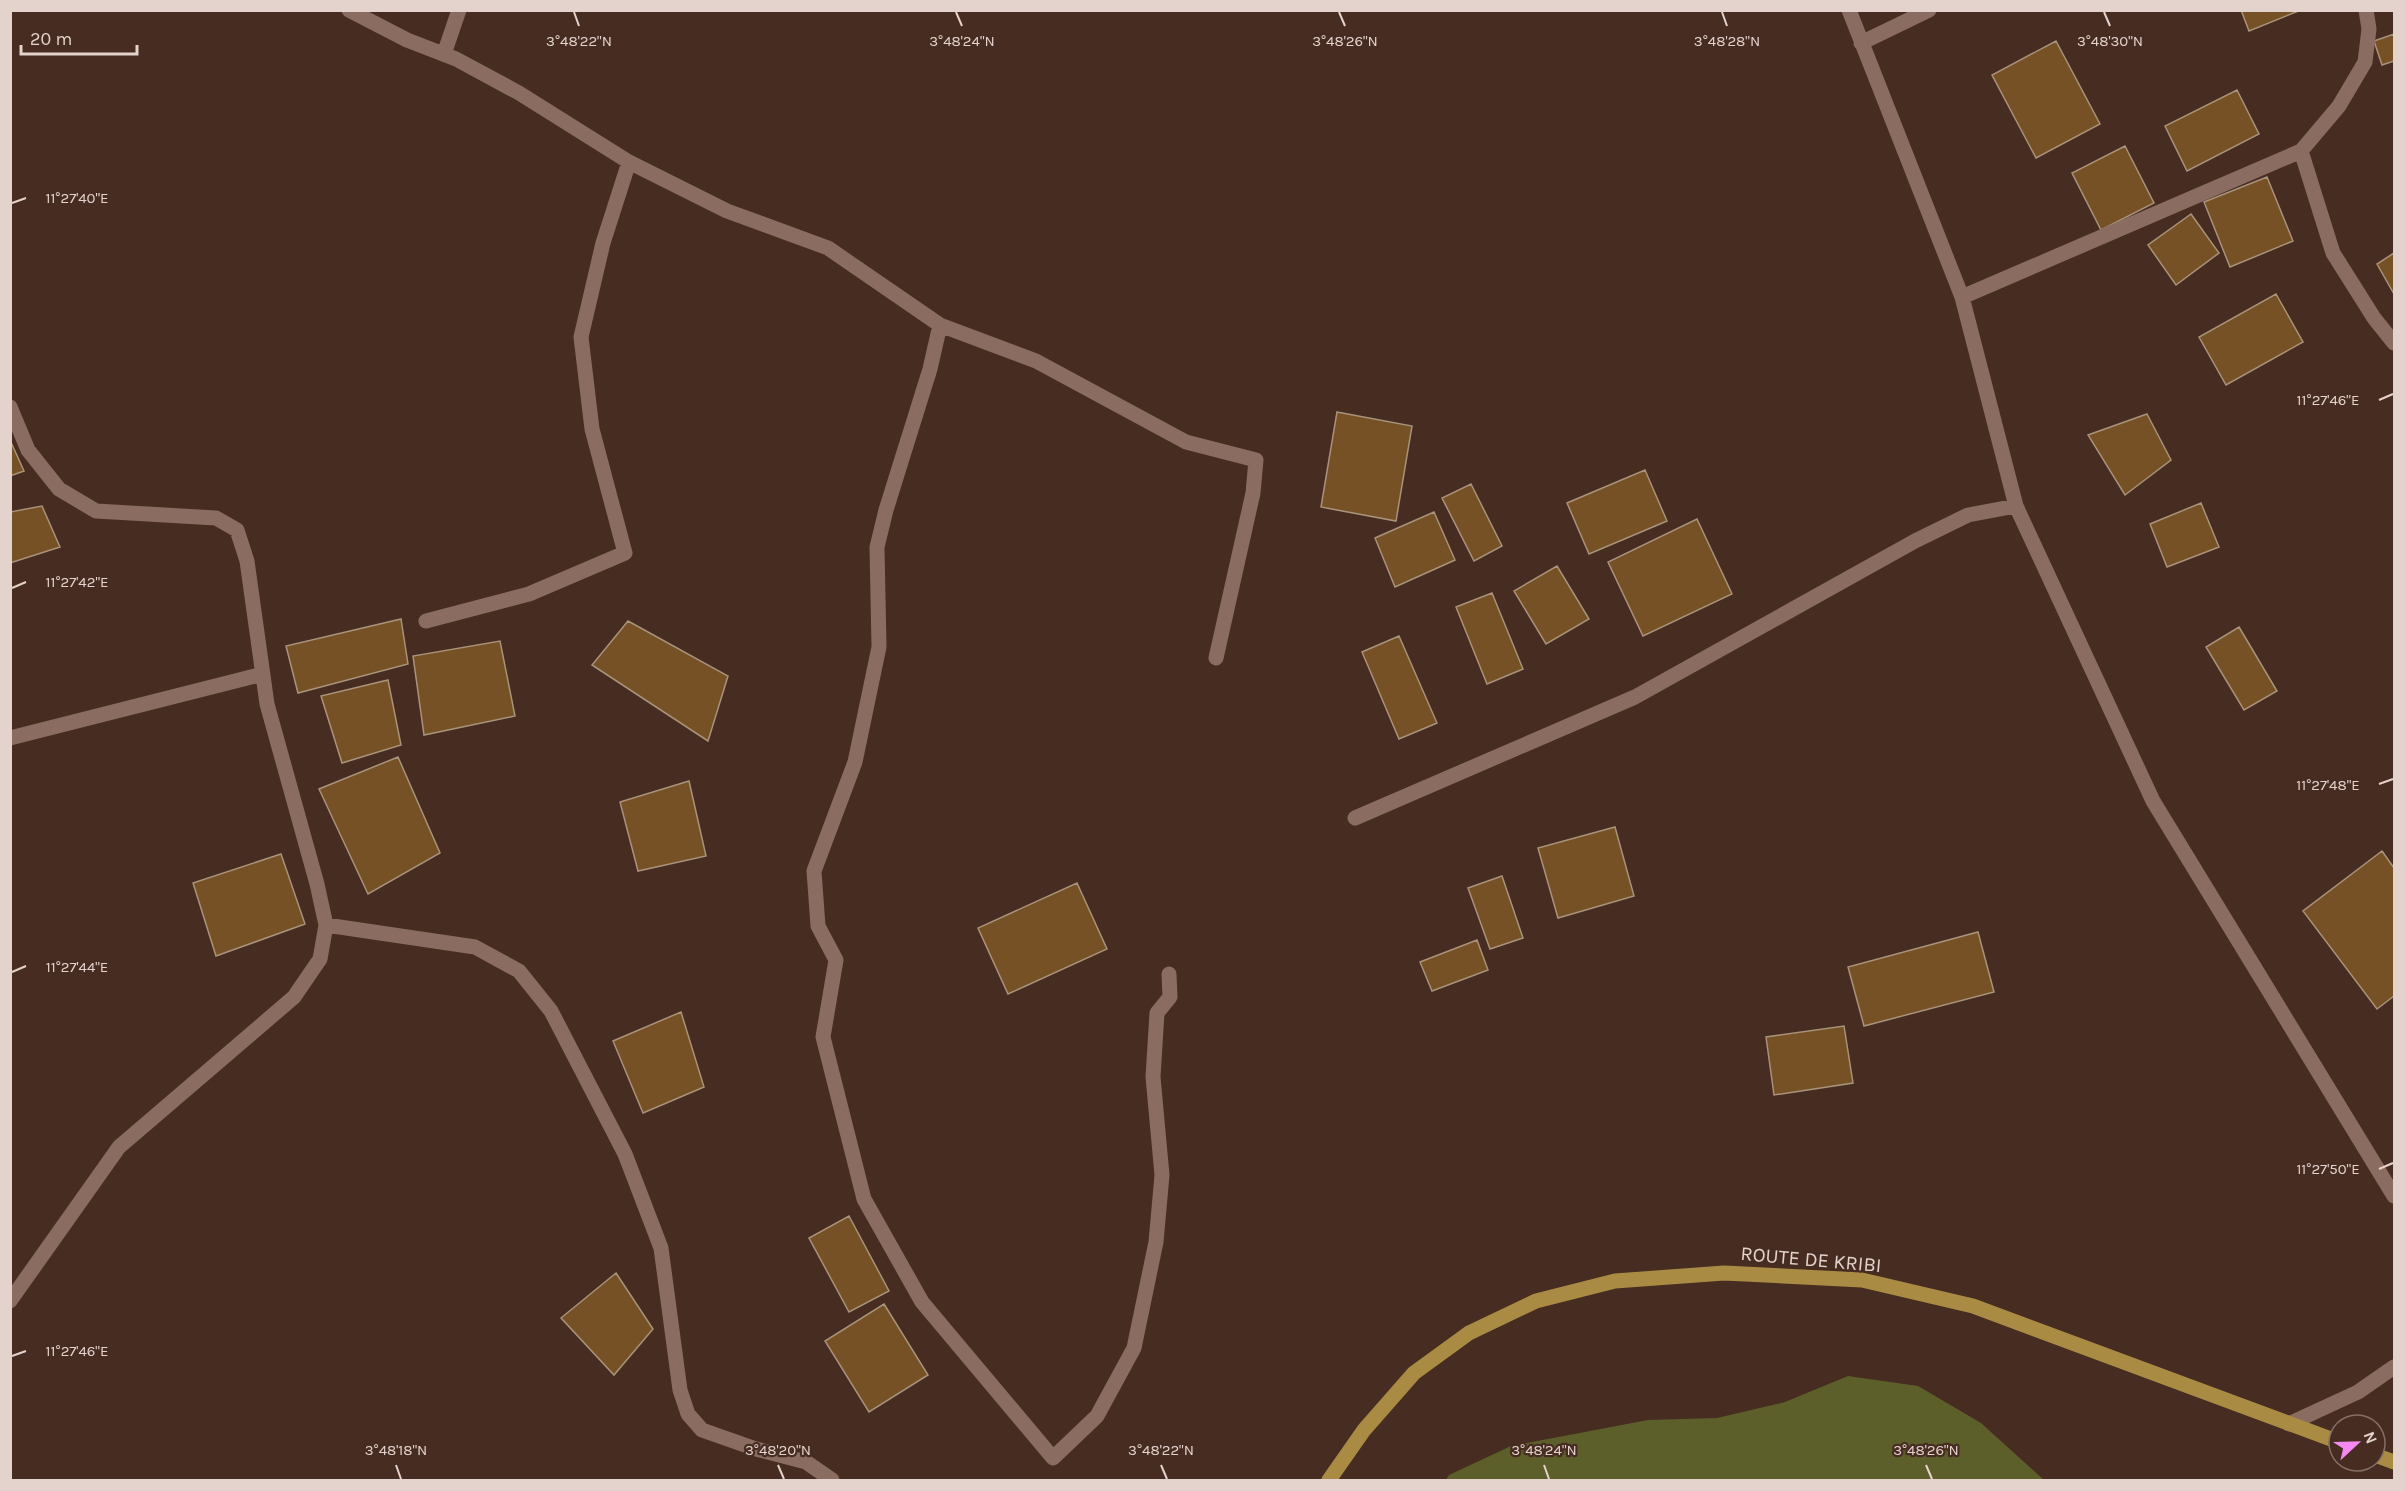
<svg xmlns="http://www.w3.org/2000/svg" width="2405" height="1491" font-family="Karla,sans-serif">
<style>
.green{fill:#5d5f2a}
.building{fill:#765126;stroke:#a9937b;stroke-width:1.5}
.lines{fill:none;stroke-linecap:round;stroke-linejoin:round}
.minor{stroke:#8a6c60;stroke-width:15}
.major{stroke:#aa8b44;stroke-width:15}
.ticks{fill:none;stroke:#e4d3cc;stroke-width:2}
.labels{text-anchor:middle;stroke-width:4.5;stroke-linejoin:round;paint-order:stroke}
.street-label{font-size:20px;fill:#e4d3cc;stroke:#462c21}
.ticks-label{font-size:15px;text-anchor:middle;fill:#e4d3cc;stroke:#462c21;stroke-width:4.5;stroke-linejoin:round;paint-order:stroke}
</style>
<rect width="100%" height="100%" fill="#462c21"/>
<path class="green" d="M1848,1376L1918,1386L1981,1423L2044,1480H1446L1449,1475L1511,1446L1648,1420L1717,1418L1785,1402Z"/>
<path class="building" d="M2241,10H2301L2249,31Z
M2394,34V61L2382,65L2374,41Z
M2056,41L2100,124L2036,158L1992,75Z
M2237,90L2259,134L2187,171L2165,126Z
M2125,146L2154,203L2101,230L2072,173Z
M2267,177L2293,241L2230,267L2204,202Z
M2191,214L2219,253L2176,285L2148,245Z
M2394,253V294L2377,264Z
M2276,294L2303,342L2226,385L2199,337Z
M1337,412L1412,426L1396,521L1321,507Z
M2147,414L2171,460L2125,495L2088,435Z
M10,440L24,471L10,476Z
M1645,470L1667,521L1589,554L1567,503Z
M1471,484L1502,546L1474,561L1442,498Z
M2201,503L2219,547L2167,567L2150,524Z
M42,506L60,547L10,563V512Z
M1434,512L1455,560L1395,587L1375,538Z
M1697,519L1732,594L1643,636L1608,562Z
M1557,566L1589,619L1546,644L1514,591Z
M1492,593L1523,669L1487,684L1456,607Z
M401,619L408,664L298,693L286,646Z
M628,621L728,676L708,741L592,665Z
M2239,627L2277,691L2244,710L2206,647Z
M1399,636L1437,723L1399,739L1362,652Z
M500,641L515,716L424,735L413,656Z
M388,680L401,745L342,763L321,696Z
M398,757L440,853L368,894L319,789Z
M689,781L706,856L638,871L620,802Z
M1615,827L1634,896L1558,918L1538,848Z
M2382,851L2394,868V996L2377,1009L2303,911Z
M281,854L305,924L216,956L193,883Z
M1502,876L1523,938L1490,949L1468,888Z
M1077,883L1107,949L1008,994L978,928Z
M1978,932L1994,992L1864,1026L1848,967Z
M1477,940L1488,970L1432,991L1420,962Z
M681,1012L704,1087L643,1113L613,1041Z
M1844,1026L1853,1083L1774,1095L1766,1037Z
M849,1216L889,1291L849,1312L809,1238Z
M616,1273L653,1329L614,1375L561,1318Z
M884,1304L928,1375L869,1412L825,1341Z"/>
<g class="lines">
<path class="minor" d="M349,10L407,40L456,59L519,93L629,162L727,211L828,248L940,325L930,369L886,510L877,547L879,647L855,762L814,871L818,926L836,960L823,1037L864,1199L922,1302L1053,1458L1097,1416L1134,1348L1156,1242L1162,1175L1153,1077L1157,1013L1170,997L1169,974
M1849,10L1962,297L2016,506L2153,801L2394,1196
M1861,43L1929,10
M444,54L459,10
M2301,151L2333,253L2374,318L2394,343
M1962,297L2301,151L2339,106L2365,62L2369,29L2366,10
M940,325L1036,361L1186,442L1256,460L1253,493L1216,658
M10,407L28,450L59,489L96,511L216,518L237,530L247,561L267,704L317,884L326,925L320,959L294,997L119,1147L10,1301
M426,621L529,594L625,553L592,429L581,337L603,243L629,162
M10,738L263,674
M1355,818L1635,697L1915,541L1968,515L2016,506
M326,925L475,947L519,971L551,1011L625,1154L661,1248L680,1390L688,1414L702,1430L756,1449L806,1462L832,1480
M2289,1424L2358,1392L2394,1367"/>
<path class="major" d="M2375,1455L2394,1462
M1329,1480L1364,1430L1414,1373L1469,1333L1536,1301L1615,1281L1724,1273L1862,1280L1973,1306L2339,1442"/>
</g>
<path class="ticks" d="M574,12L579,26M956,12L962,26M1339,12L1345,26M1722,12L1727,26M2104,12L2110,26M12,203L26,198M2379,400L2393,394M12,588L26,582M2379,784L2393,779M12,972L26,966M2379,1169L2393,1163M12,1356L26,1351M396,1465L401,1479M778,1465L784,1479M1161,1465L1167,1479M1544,1465L1549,1479M1926,1465L1932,1479"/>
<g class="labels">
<g class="street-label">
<text transform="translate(1811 1259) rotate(5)" y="7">ROUTE DE KRIBI</text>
</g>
</g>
<g class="ticks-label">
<text x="2110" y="46">3°48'30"N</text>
<text x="579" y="46">3°48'22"N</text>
<text x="962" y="46">3°48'24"N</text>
<text x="1345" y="46">3°48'26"N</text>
<text x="1727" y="46">3°48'28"N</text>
<text x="77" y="203">11°27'40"E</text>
<text x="2328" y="405">11°27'46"E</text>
<text x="77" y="587">11°27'42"E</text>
<text x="2328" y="790">11°27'48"E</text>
<text x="77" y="972">11°27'44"E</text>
<text x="2328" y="1174">11°27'50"E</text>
<text x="77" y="1356">11°27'46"E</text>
<text x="396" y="1455">3°48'18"N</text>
<text x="778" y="1455">3°48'20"N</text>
<text x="1161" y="1455">3°48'22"N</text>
<text x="1544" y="1455">3°48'24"N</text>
<text x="1926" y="1455">3°48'26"N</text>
</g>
<rect width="2405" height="1491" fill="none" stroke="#e4d3cc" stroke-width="24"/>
<g transform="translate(2357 1443) rotate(68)"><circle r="28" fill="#462c21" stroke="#856f65" stroke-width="1.5"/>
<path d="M0-4.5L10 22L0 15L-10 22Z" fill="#f589ef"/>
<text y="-9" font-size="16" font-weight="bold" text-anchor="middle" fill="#e4d3cc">N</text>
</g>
<path d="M21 45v9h116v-9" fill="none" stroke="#e4d3cc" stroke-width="3"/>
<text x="30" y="45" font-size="18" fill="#e4d3cc" stroke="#462c21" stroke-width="4.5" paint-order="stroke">20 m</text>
</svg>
